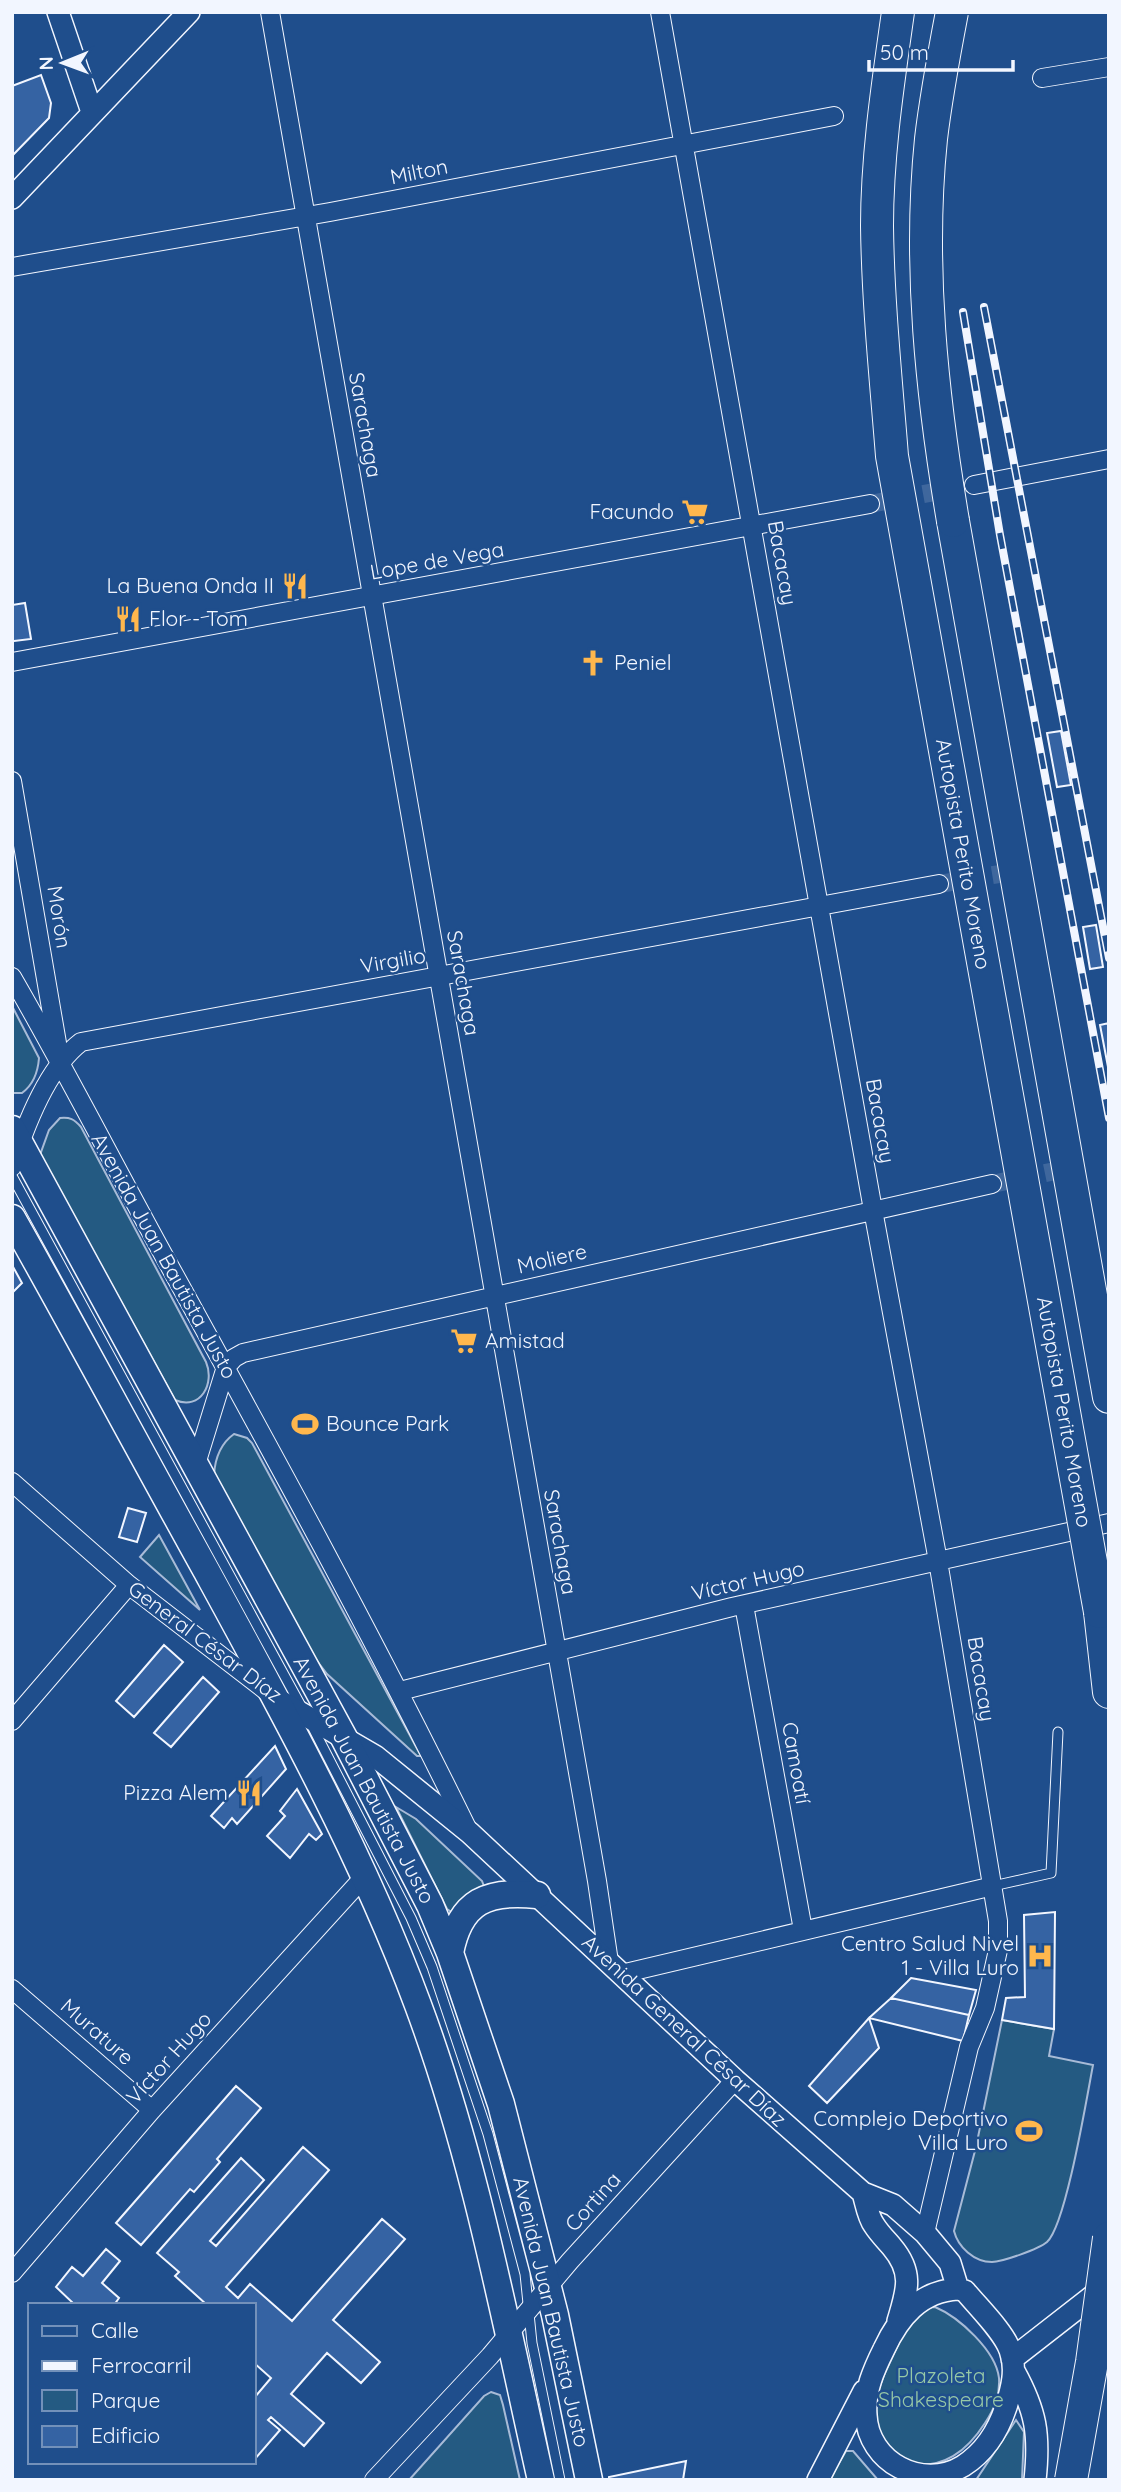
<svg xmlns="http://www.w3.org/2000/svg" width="1121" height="2492" font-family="Quicksand,sans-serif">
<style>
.green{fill:#245a82;stroke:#a8bbd7;stroke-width:2}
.building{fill:#3563a3;stroke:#f2f6ff;stroke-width:2}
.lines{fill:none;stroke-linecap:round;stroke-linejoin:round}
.minor-tunnel{stroke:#3f679d;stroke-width:18;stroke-dasharray:18 9;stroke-linecap:butt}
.service-casing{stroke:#f2f6ff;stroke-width:11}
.minor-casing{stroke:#f2f6ff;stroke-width:20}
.tertiary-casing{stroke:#f2f6ff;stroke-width:24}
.primary-casing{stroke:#f2f6ff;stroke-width:29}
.motorway-casing{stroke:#f2f6ff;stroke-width:34}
.service{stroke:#1f4e8c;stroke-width:9}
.minor{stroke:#1f4e8c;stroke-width:18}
.tertiary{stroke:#1f4e8c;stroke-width:21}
.primary{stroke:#1f4e8c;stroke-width:26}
.motorway{stroke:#1f4e8c;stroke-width:32}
.rail-casing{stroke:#f2f6ff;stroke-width:8}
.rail{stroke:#1f4e8c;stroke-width:5;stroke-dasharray:16;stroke-linecap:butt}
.motorway-bridge-casing{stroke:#f2f6ff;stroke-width:34;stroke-linecap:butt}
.motorway-bridge{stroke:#1f4e8c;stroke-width:32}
.labels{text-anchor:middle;stroke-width:5;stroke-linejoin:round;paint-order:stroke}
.street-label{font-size:21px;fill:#f2f6ff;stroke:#1f4e8c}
.poi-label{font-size:21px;fill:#f2f6ff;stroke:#1f4e8c;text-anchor:end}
.park-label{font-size:21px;fill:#97c8a6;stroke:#1f4e8c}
</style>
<rect width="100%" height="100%" fill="#1f4e8c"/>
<path class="green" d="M12,1006L39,1058C38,1071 33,1085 22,1093H12Z
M60,1118C70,1117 74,1119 81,1127L206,1362C215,1383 201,1411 175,1400L40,1155L49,1130Z
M234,1434L247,1438L252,1443L421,1756H417L327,1674L311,1653L214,1475C215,1458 220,1444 234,1434Z
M159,1535L200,1610L140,1557Z
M396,1807L416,1819L482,1881L485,1889L453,1913L447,1909Z
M1002,2020L1054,2029L1049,2056L1093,2065C1087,2096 1066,2225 1047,2242C1039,2249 1002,2262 992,2262C974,2262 958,2247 954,2231L976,2147Z
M935,2307C959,2317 996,2351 999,2378C1000,2396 995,2408 985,2423C967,2451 944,2469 909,2464L879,2440L875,2399L885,2373L910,2319L926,2308Z
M491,2392L500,2395L503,2405L520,2480H409L484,2396Z
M1016,2420L1024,2432L1022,2480H976Z
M846,2451H853L878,2480H829Z"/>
<path class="building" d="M41,75L51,103L49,118L12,156V86Z
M25,603L31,639L14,641H12V605Z
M1061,731L1071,785L1057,787L1047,733Z
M1096,925L1103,967L1090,969L1083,927Z
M1109,1023V1072L1100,1025Z
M12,1265L22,1283L12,1293Z
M128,1508L146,1513L137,1542L119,1537Z
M164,1645L183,1662L134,1717L116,1701Z
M203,1677L219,1692L171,1747L154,1733Z
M275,1746L286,1769L237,1824L232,1818L224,1828L211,1816Z
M297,1789L322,1834L316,1840L309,1834L290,1858L267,1836L285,1816L280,1811Z
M1055,1912L1054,2029L1002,2020L1006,1998L1025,1997L1024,1915Z
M911,1978L976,1990L969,2015L891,1998Z
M891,1998L969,2015L963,2041L869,2018Z
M869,2018L879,2048L827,2103L809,2086Z
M236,2086L261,2108L217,2159L220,2162L194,2192L190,2189L141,2245L116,2223Z
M303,2147L329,2170L226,2287L238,2298L250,2284L292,2321L382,2219L405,2239L333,2320L380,2362L361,2383L327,2353L291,2394L324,2423L304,2446L271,2417L268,2420L280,2430L254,2460V2398L271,2378L254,2363V2305H207L175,2276L179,2272L157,2253L241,2158L264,2180L210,2241L216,2246Z
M106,2249L120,2261L102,2283L119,2298L114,2305H75L56,2287L72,2267L83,2276Z
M686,2461L683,2480H609V2477Z"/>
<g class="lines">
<path class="minor-tunnel" d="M870,504L956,488
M939,884L1012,872
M992,1184L1055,1171"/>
<g class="service-casing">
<path id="service" d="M12,1176L301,1706
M311,1724L411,1918L432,1967L488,2134L525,2274L532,2343L560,2480
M993,1886L1051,1873L1058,1732"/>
</g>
<g class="minor-casing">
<path id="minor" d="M270,12L597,1881L609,1962
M660,12L873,1210L938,1561L998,1921V1950L985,2008L969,2047L925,2233
M1042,78L1109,67
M12,267L330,212L834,116
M974,485L1109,459
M12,662L870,504
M12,781L57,1043
M12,977C67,1072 116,1169 169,1265C272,1452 374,1638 468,1830
M12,1167C25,1126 47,1068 81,1042L939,884
M196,1464L226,1367L234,1358L243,1353L992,1184
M12,1482L129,1585L269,1693
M744,1605L803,1930
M400,1691L732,1607L1109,1523
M12,1721L129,1585
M621,1974L993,1886
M12,1989L152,2110
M12,2273L152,2110L363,1878
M374,2480L490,2356L570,2261L735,2080"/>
</g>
<g class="tertiary-casing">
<path id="tertiary" d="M58,12L92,112
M12,198L189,12
M277,1699L375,1756L470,1833L735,2080L863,2193L893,2205L925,2233L950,2263L958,2289
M863,2193C866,2203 868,2217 874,2225C879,2233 886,2240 892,2247C914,2273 907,2291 898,2321
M958,2289L965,2291C978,2307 1003,2331 1010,2350C1017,2369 1012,2388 1006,2407C998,2431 985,2452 963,2466C922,2491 868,2462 866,2415C864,2391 874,2369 884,2349C899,2317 920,2291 958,2289Z
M1012,2359L1107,2285
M1014,2371C1036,2411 1040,2434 1035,2480
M818,2480L864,2391"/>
</g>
<g class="primary-casing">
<path id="primary" d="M12,1129L343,1736L430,1905L450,1953L501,2104L555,2315L589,2480
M12,1218C78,1335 141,1453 206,1570C282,1709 363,1856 418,2005C475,2158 505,2321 541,2480
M450,1953C460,1900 488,1890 537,1895"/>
</g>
<g class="motorway-casing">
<path id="motorway" d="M953,521L1109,1397
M1100,1612L1109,1692"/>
</g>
<use href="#service" class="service"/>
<use href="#minor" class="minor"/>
<use href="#tertiary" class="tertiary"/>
<use href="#primary" class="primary"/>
<use href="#motorway" class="motorway"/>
<g class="rail-casing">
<path id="rail" d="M984,307L1109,958
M963,312L1000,535L1109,1118"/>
</g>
<use href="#rail" class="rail"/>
<g class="motorway-bridge-casing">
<path id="motorway-bridge" d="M898,12C888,83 877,155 877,226C878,303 886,380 892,456L1100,1612
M952,12C944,54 936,96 931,139C918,266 932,396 953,521
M1071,2480L1092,2362L1109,2238"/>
</g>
<use href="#motorway-bridge" class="motorway-bridge"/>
</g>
<defs>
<g id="supermarket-bare" transform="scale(2.1)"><path d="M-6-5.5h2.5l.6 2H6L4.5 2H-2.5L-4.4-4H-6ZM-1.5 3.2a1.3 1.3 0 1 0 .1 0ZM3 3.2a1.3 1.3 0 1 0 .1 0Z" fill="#ffb74d" stroke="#1f4e8c" stroke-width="2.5" paint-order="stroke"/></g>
<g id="restaurant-bare" transform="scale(2.1)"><path d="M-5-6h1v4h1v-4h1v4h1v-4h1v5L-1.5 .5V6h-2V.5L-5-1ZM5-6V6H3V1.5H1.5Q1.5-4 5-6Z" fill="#ffb74d" stroke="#1f4e8c" stroke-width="2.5" paint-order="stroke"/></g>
<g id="church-bare" transform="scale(2.1)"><path d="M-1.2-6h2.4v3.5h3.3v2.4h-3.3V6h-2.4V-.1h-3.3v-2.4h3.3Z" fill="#ffb74d" stroke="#1f4e8c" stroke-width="2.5" paint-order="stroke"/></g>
<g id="stadium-bare" transform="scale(2.1)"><path d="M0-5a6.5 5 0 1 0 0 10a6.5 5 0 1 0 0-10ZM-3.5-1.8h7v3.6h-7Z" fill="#ffb74d" stroke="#1f4e8c" stroke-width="2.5" paint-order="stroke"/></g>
<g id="hospital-bare" transform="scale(2.1)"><path d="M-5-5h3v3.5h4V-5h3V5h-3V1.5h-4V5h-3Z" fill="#ffb74d" stroke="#1f4e8c" stroke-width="2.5" paint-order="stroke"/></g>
</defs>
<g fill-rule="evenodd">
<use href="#supermarket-bare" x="695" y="512"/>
<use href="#restaurant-bare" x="295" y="586"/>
<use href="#restaurant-bare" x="128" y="619"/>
<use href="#church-bare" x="593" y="663"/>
<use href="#supermarket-bare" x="464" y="1341"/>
<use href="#stadium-bare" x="305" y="1424"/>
<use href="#restaurant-bare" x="249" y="1793"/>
<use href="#hospital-bare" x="1040" y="1956"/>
<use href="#stadium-bare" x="1029" y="2131"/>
</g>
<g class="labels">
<g class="street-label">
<text transform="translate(419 172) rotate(-11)" y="7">Milton</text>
<text transform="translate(365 425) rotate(80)" y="7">Sarachaga</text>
<text transform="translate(437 561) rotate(-10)" y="7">Lope de Vega</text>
<text transform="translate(782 563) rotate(80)" y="7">Bacacay</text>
<text transform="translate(963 854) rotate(80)" y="7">Autopista Perito Moreno</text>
<text transform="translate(59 917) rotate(81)" y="7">Morón</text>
<text transform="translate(393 961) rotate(-10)" y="7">Virgilio</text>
<text transform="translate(463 983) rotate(80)" y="7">Sarachaga</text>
<text transform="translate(880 1121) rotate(80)" y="7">Bacacay</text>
<text transform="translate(164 1256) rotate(61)" y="7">Avenida Juan Bautista Justo</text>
<text transform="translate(552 1259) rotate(-13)" y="7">Moliere</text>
<text transform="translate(1064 1412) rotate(80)" y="7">Autopista Perito Moreno</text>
<text transform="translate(560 1542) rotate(80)" y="7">Sarachaga</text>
<text transform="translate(748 1581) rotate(-13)" y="7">Víctor Hugo</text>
<text transform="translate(205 1642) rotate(37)" y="7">General César Díaz</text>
<text transform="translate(981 1679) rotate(81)" y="7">Bacacay</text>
<text transform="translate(796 1763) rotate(80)" y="7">Camoatí</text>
<text transform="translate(364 1780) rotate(62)" y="7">Avenida Juan Bautista Justo</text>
<text transform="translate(684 2031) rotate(43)" y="7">Avenida General César Díaz</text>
<text transform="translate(97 2032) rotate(41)" y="7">Murature</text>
<text transform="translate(169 2058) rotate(-48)" y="7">Víctor Hugo</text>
<text transform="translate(593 2202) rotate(-48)" y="7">Cortina</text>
<text transform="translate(551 2312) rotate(77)" y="7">Avenida Juan Bautista Justo</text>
</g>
<g class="poi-label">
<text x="674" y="519">Facundo</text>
<text x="274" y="593">La Buena Onda II</text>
<text x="149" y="626" text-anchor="start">Flor - Tom</text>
<text x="614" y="670" text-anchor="start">Peniel</text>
<text x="485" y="1348" text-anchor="start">Amistad</text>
<text x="326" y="1431" text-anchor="start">Bounce Park</text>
<text x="228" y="1800">Pizza Alem</text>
<text x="1019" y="1951">Centro Salud Nivel<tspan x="1019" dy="24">1 - Villa Luro</tspan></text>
<text x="1008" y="2126">Complejo Deportivo<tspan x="1008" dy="24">Villa Luro</tspan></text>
</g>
<g class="park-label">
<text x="941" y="2383">Plazoleta<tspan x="941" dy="24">Shakespeare</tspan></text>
</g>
</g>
<rect width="1121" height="2492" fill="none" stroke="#f2f6ff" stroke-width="28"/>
<rect x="28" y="2303" width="228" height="161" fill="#1f4e8c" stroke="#7391ba" stroke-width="2"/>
<rect x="42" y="2326" width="35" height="10" fill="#1f4e8c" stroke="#7391ba" stroke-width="2"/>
<text x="91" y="2338" font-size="21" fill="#f2f6ff">Calle</text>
<rect x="42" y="2361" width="35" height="10" fill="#f2f6ff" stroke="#7391ba" stroke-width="2"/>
<text x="91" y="2373" font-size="21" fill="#f2f6ff">Ferrocarril</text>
<rect x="42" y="2390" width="35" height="21" fill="#245a82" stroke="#7391ba" stroke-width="2"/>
<text x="91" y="2408" font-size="21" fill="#f2f6ff">Parque</text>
<rect x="42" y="2426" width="35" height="21" fill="#3563a3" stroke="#7391ba" stroke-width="2"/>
<text x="91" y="2443" font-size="21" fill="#f2f6ff">Edificio</text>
<g transform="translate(63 63) rotate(269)" stroke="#1f4e8c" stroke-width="5" paint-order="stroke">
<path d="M0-5L12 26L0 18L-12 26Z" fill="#f2f6ff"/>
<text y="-10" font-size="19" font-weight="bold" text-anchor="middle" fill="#f2f6ff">N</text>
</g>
<path d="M869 60v10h144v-10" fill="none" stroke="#f2f6ff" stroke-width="3.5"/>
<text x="880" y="60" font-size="21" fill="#f2f6ff" stroke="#1f4e8c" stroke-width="5" paint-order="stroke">50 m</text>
</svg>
